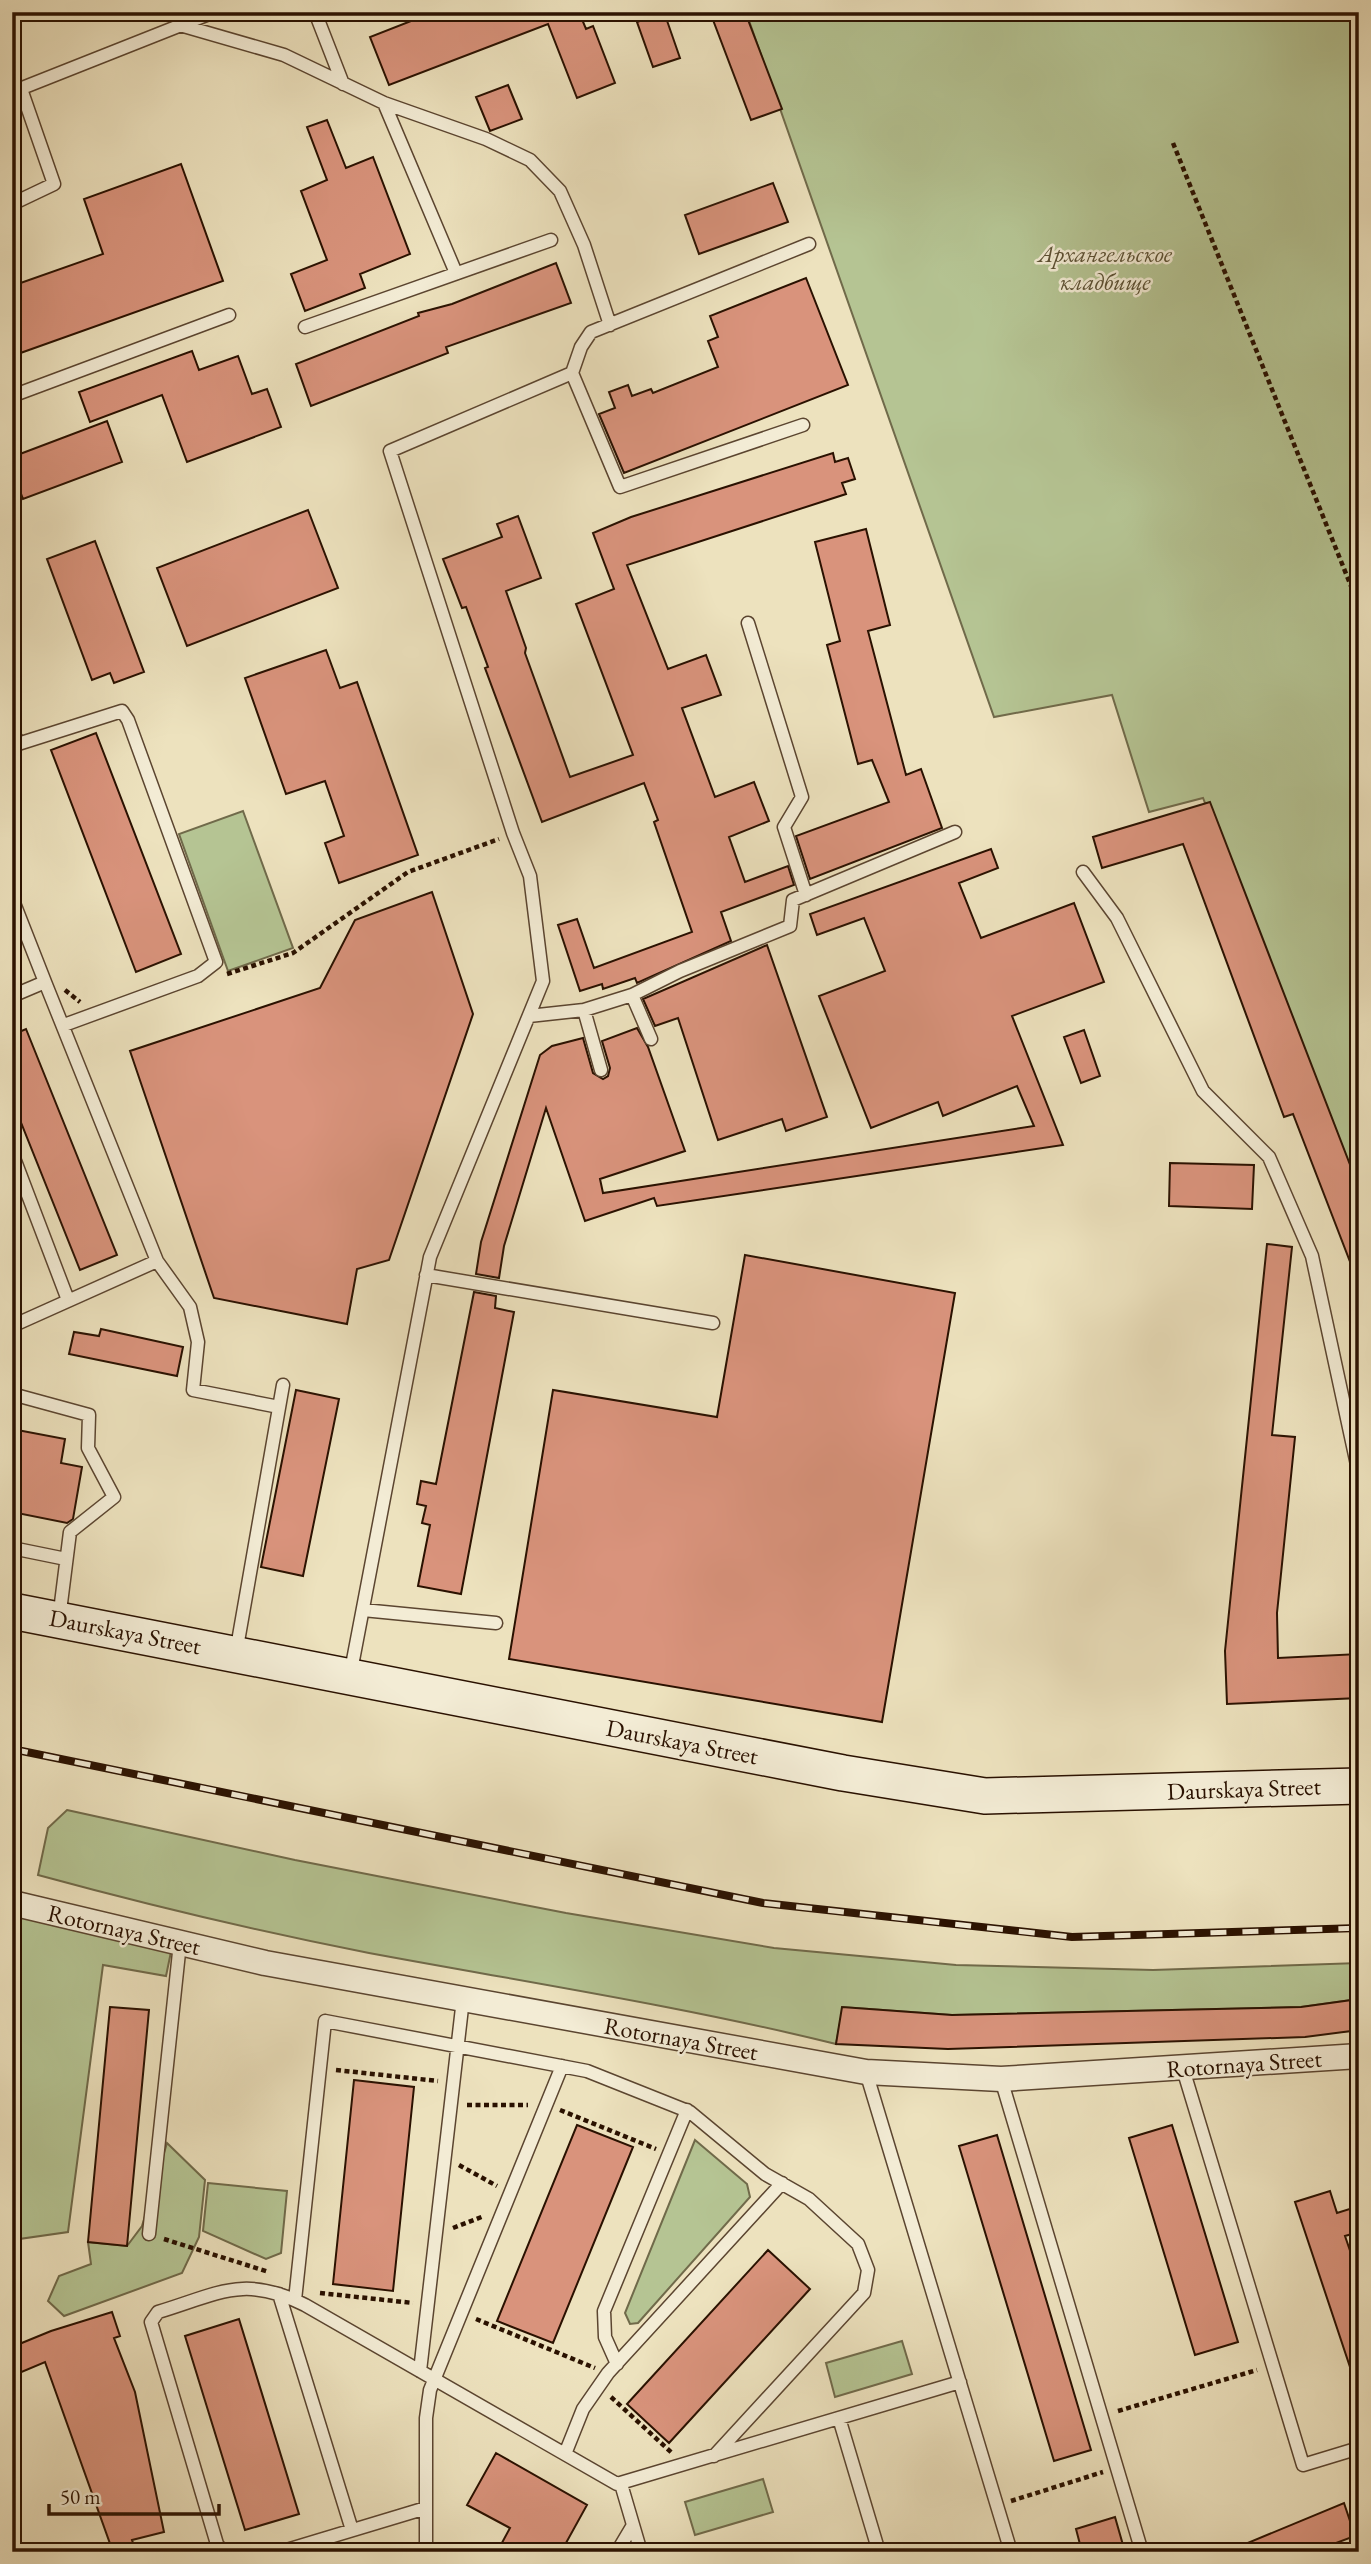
<svg xmlns="http://www.w3.org/2000/svg" width="1371" height="2564" font-family="'EB Garamond',serif">
<style>
.green{fill:#b5c493;stroke:#706a4a;stroke-width:2}
.building{fill:#d9937c;stroke:#2a1100;stroke-width:2}
.lines{fill:none;stroke-linecap:round;stroke-linejoin:round}
.lane-casing{stroke:#5b4530;stroke-width:15}
.street-casing{stroke:#5b4530;stroke-width:27}
.secondary-casing{stroke:#2a1100;stroke-width:38}
.path{stroke:#2a1100;stroke-width:4.5;stroke-dasharray:5 3.5;stroke-linecap:butt}
.lane{stroke:#f3ecd5;stroke-width:12}
.street{stroke:#f3ecd5;stroke-width:24}
.secondary{stroke:#f3ecd5;stroke-width:35}
.rail-casing{stroke:#2a1100;stroke-width:8}
.rail{stroke:#f3ecd5;stroke-width:5;stroke-dasharray:16;stroke-linecap:butt}
.labels{text-anchor:middle;stroke-width:5;stroke-linejoin:round;paint-order:stroke}
.park-label{font-size:24px;font-style:italic;fill:#5b5033;stroke:#f3ecd5}
.street-label{font-size:24px;fill:#2a1100;stroke:#f3ecd5}
</style>
<rect width="100%" height="100%" fill="#ede2be"/>
<filter id="stains"><feTurbulence type="fractalNoise" baseFrequency=".00286" numOctaves="4"/><feColorMatrix values="0 0 0 0 .2 0 0 0 0 .09 0 0 0 0 .02 0 0 0 .5 -.17"/></filter>
<radialGradient id="worn" r=".72"><stop offset=".6" stop-color="#630" stop-opacity="0"/><stop offset="1" stop-color="#630" stop-opacity=".3"/></radialGradient>
<path class="green" d="M746,12H1359V1190L1203,798L1149,812L1112,695L994,717Z
M243,811L293,948L228,971L179,834Z
M67,1810L295,1860L566,1913L774,1948L956,1965L1153,1970L1359,1963V1999L1301,2007L952,2015L843,2007L836,2044C682,2006 525,1982 369,1953C257,1931 148,1905 38,1875L48,1828Z
M12,1910L172,1947L166,1976L103,1965L68,2232L12,2240V2022L19,1942L12,1941Z
M695,2140L747,2184L750,2197L638,2323L630,2324L625,2313Z
M167,2143L205,2180L199,2237L182,2273L64,2316L48,2301L59,2276L91,2264L88,2242L127,2246L142,2226Z
M208,2183L287,2191L281,2253L266,2259L203,2231Z
M902,2341L912,2374L835,2397L826,2363Z
M763,2479L773,2512L695,2535L685,2502Z"/>
<path class="building" d="M434,12H579L586,29L593,26L615,83L577,98L548,24L389,85L370,37Z
M664,12L680,58L653,67L637,22Z
M710,12H745L782,109L751,120Z
M508,85L522,119L490,131L476,97Z
M327,120L346,168L373,157L410,254L360,274L365,288L305,311L291,274L327,260L301,191L327,180L307,127Z
M181,164L223,281L12,356V286L103,254L84,199Z
M773,183L788,222L699,254L685,215Z
M556,263L571,303L446,347L448,353L311,406L296,364L419,316L418,313L452,304Z
M806,278L848,385L624,473L599,414L615,408L609,392L628,385L632,396L651,389L653,393L718,367L708,341L718,337L710,316Z
M192,351L199,370L238,356L252,394L267,389L281,427L187,462L162,395L90,422L79,392Z
M107,421L122,462L23,499L12,470V457Z
M833,453L835,462L848,458L855,479L842,483L846,494L627,565L668,669L706,655L721,695L682,708L715,797L754,782L769,821L729,837L745,882L788,866L794,885L721,912L731,941L637,983L635,978L603,989L602,984L580,991L558,925L577,919L594,968L692,932L654,822L658,820L644,783L542,822L485,668L488,667L466,607L462,608L443,559L502,537L497,524L518,516L541,578L506,591L526,648L525,653L570,777L633,755L576,604L614,589L593,533L631,517Z
M308,510L338,588L187,646L157,568Z
M866,529L890,625L868,631L906,775L921,769L942,828L810,879L796,836L889,802L872,760L858,764L827,645L840,641L815,542Z
M95,541L144,672L114,683L110,673L92,680L47,559Z
M326,650L340,688L357,682L418,855L339,883L325,843L344,836L325,781L286,794L245,678Z
M96,733L181,954L136,972L51,750Z
M1210,802L1359,1188V1285L1293,1114L1284,1117L1183,844L1102,868L1093,837Z
M991,849L998,868L959,883L981,938L1074,903L1104,982L1012,1016L1063,1145L657,1206L654,1198L585,1221L546,1108L504,1246L499,1278L476,1274L481,1242L540,1055L552,1046L583,1038L593,1073L603,1079L608,1076L610,1068L602,1041L637,1028L648,1047L685,1151L600,1179L603,1193L1034,1126L1017,1086L943,1116L938,1102L871,1128L819,996L885,971L864,918L817,935L810,914Z
M432,892L473,1014L389,1260L357,1269L347,1324L214,1298L130,1051L320,988L355,920Z
M767,945L827,1117L786,1131L782,1119L718,1140L678,1018L655,1026L643,999Z
M26,1029L117,1255L80,1270L12,1100V1035Z
M1084,1030L1100,1076L1081,1083L1064,1037Z
M1170,1163L1254,1165L1252,1209L1169,1206Z
M1267,1244L1292,1247L1272,1435L1295,1437L1277,1613L1278,1658L1359,1654V1698L1227,1704L1225,1651Z
M745,1255L955,1293L882,1722L509,1659L553,1390L717,1417Z
M474,1292L496,1296L495,1308L514,1312L461,1594L418,1586L430,1525L422,1523L426,1506L417,1504L421,1481L436,1484Z
M101,1329L183,1347L177,1376L69,1354L74,1332L99,1336Z
M296,1390L339,1399L303,1576L261,1567Z
M12,1429L65,1439L61,1463L82,1467L73,1519L67,1523L12,1512Z
M1359,1999V2030L1305,2037L948,2049L836,2044L842,2007L952,2015L1301,2007Z
M110,2007L149,2010L127,2246L88,2242Z
M354,2080L414,2087L393,2291L333,2284Z
M577,2125L633,2147L553,2343L497,2321Z
M1172,2125L1238,2342L1195,2355L1129,2138Z
M997,2135L1091,2450L1054,2461L959,2146Z
M1330,2191L1337,2213L1359,2206V2232L1345,2236L1359,2277V2382H1355L1295,2202Z
M768,2250L810,2289L669,2443L627,2404Z
M112,2312L120,2336L114,2338L135,2392L164,2532L132,2540L136,2552H113L45,2362L12,2376V2347L51,2331Z
M239,2319L299,2514L245,2530L185,2336Z
M496,2453L587,2505L561,2552H497L510,2528L467,2505Z
M1344,2503L1355,2536L1325,2547L1327,2552H1226Z
M1115,2517L1125,2552H1082L1076,2529Z"/>
<g class="lines">
<g class="lane-casing">
<path id="lane" d="M315,12L343,84
M180,25L284,55L384,103L486,139L530,160L560,191L584,245L610,325
M12,92L214,12
M384,103L456,273
M12,204L54,184L21,89
M305,327L551,240
M12,396L229,315
M803,425L620,487L572,373L581,347L591,332L809,244
M748,623L802,797L784,827L806,895
M13,731L18,744L122,711L128,720L216,962L198,976L64,1025
M1083,872L1117,918L1203,1091L1269,1157L1312,1256L1359,1474
M12,898L45,982L12,996
M632,995L651,1039
M584,1010L601,1070
M529,1016L584,1010L632,995L680,971L790,926L793,900L955,832
M12,1153L68,1300
M157,1261L190,1307L198,1342L193,1390L279,1407
M426,1275L713,1323
M12,1326L157,1261L45,982
M12,1394L89,1415L88,1448L114,1497L70,1532L59,1619
M12,1548L66,1559
M363,1610L496,1623
M236,1653L283,1385
M350,1676L430,1257L543,981L530,876L513,833L390,451L572,373
M1183,2069L1303,2465L1359,2448
M866,2072L1011,2552
M1001,2079L1142,2552
M149,2234L180,1943
M279,2294L352,2530
M295,2300L325,2021L587,2071L690,2112L765,2174L809,2199L858,2244L868,2270L864,2293L714,2456
M617,2364L605,2337L604,2311L687,2110
M420,2371L463,1999
M839,2418L879,2552
M565,2454L583,2409L608,2373L782,2183
M621,2484L641,2552
M12,2545L15,2552
M223,2552L217,2544L151,2322L158,2312C218,2294 244,2274 305,2305L617,2484L960,2382
M280,2552L426,2508
M426,2552V2418L430,2390L562,2066
M617,2552L633,2525"/>
</g>
<g class="street-casing">
<path id="street" d="M12,1903L265,1963L866,2072L1001,2079L1359,2056"/>
</g>
<g class="secondary-casing">
<path id="secondary" d="M12,1611L843,1773L985,1796L1359,1786"/>
</g>
<path class="path" d="M1173,143L1359,606
M227,974L293,953L408,872L499,839
M65,990L80,1002
M336,2070L438,2081
M467,2105H528
M560,2110L656,2149
M459,2165L497,2186
M453,2228L484,2216
M164,2239L269,2272
M320,2293L413,2303
M476,2319L595,2368
M611,2397L672,2453
M1118,2411L1257,2370
M1011,2501L1103,2472"/>
<use href="#lane" class="lane"/>
<use href="#street" class="street"/>
<use href="#secondary" class="secondary"/>
<g class="rail-casing">
<path id="rail" d="M12,1749L763,1903L1072,1937L1359,1928"/>
</g>
<use href="#rail" class="rail"/>
</g>
<g class="labels">
<g class="park-label">
<text x="1105" y="262">Архангельское<tspan x="1105" dy="28">кладбище</tspan></text>
</g>
<g class="street-label">
<text transform="translate(125 1632) rotate(11)" y="8">Daurskaya Street</text>
<text transform="translate(682 1742) rotate(11)" y="8">Daurskaya Street</text>
<text transform="translate(1244 1789) rotate(-2)" y="8">Daurskaya Street</text>
<text transform="translate(124 1930) rotate(13)" y="8">Rotornaya Street</text>
<text transform="translate(681 2039) rotate(10)" y="8">Rotornaya Street</text>
<text transform="translate(1244 2064) rotate(-4)" y="8">Rotornaya Street</text>
</g>
</g>
<rect width="1371" height="2564" fill="none" stroke="#ede2be" stroke-width="42"/>
<rect x="14" y="14" width="1343" height="2536" fill="none" stroke="#2a1100" stroke-width="3.5"/>
<rect x="21" y="21" width="1329" height="2522" fill="none" stroke="#2a1100" stroke-width="2"/>
<path d="M49 2504v10h170v-10" fill="none" stroke="#2a1100" stroke-width="3.5"/>
<text x="60" y="2504" font-size="21" fill="#2a1100" stroke="#f3ecd5" stroke-width="5" paint-order="stroke">50 m</text>
<rect width="100%" height="100%" filter="url(#stains)"/>
<rect width="100%" height="100%" fill="url(#worn)"/>
</svg>
